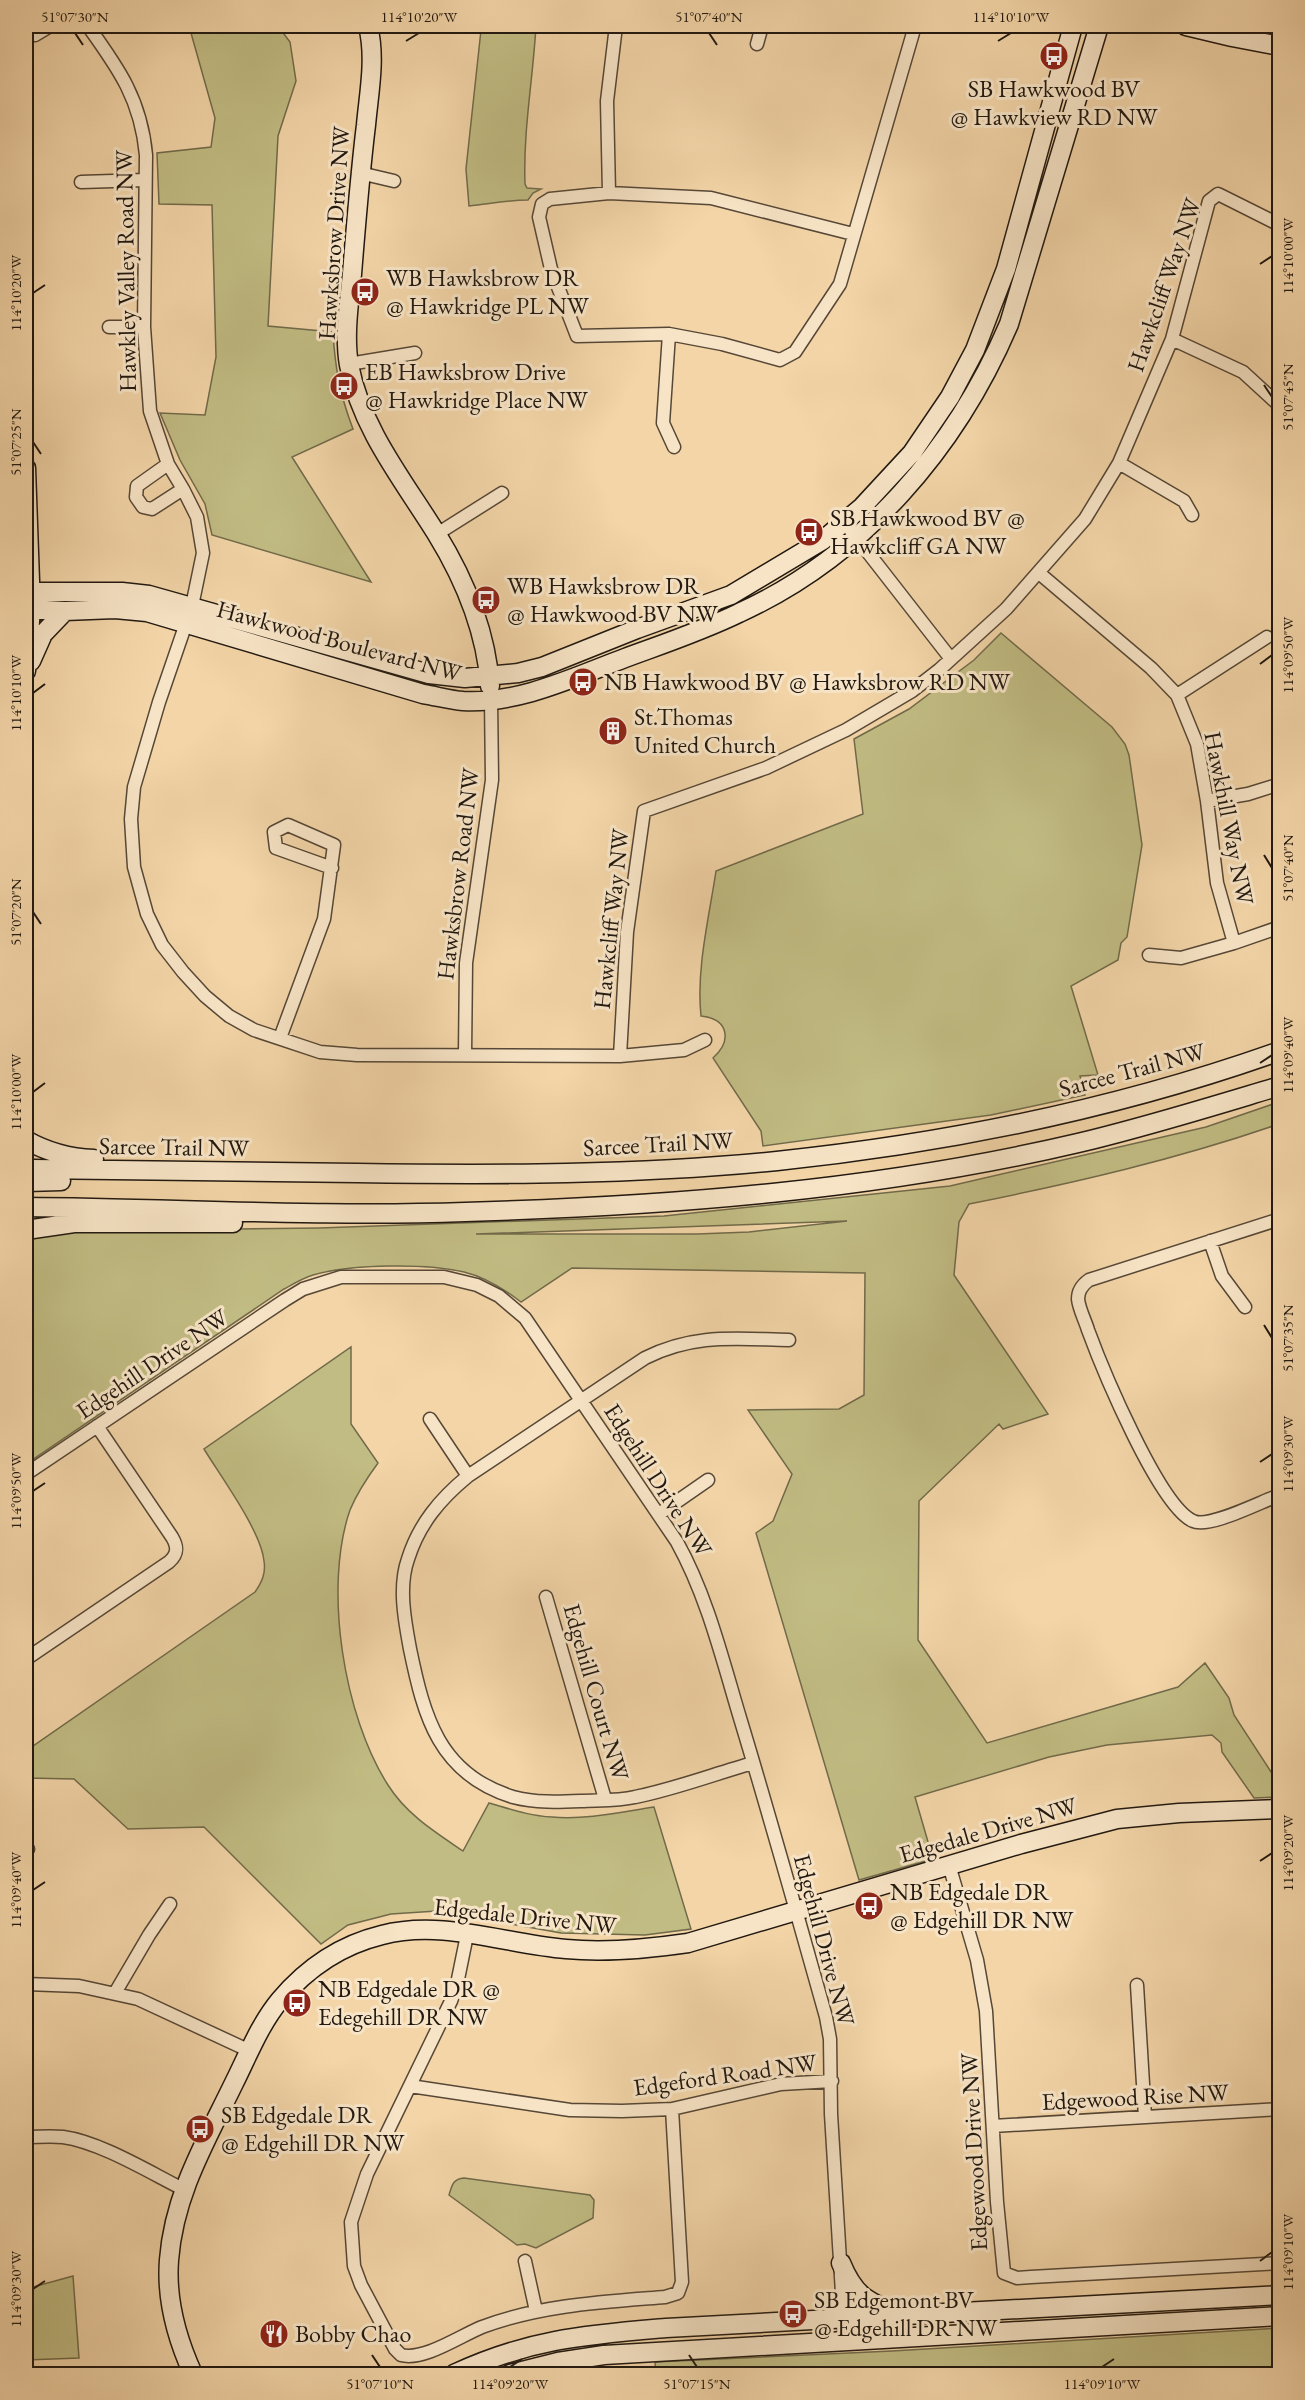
<svg xmlns="http://www.w3.org/2000/svg" width="1305" height="2400" font-family="'EB Garamond',serif">
<style>
.green{fill:#c1bc83;stroke:#716a4a;stroke-width:1.5;fill-rule:evenodd}
.lines{fill:none;stroke-linecap:round;stroke-linejoin:round}
.street-casing{stroke:#564736;stroke-width:15}
.secondary-casing{stroke:#211810;stroke-width:21}
.street{stroke:#f7e4c6;stroke-width:12}
.secondary{stroke:#f7e4c6;stroke-width:18}
.ticks{fill:none;stroke:#211810;stroke-width:2}
.labels{text-anchor:middle;stroke-width:6;stroke-linejoin:round;paint-order:stroke}
.poi-label{font-size:24px;fill:#211810;stroke:#f7e4c6;text-anchor:start}
.street-label{font-size:24px;fill:#211810;stroke:#f7e4c6}
.neatline{fill:none;stroke:#211810;stroke-width:2}
.ticks-label{font-size:15px;text-anchor:middle;fill:#211810}
</style>
<rect width="100%" height="100%" fill="#f3d5a8"/>
<filter id="stains"><feTurbulence type="fractalNoise" baseFrequency=".00333" numOctaves="4"/><feColorMatrix values="0 0 0 0 .2 0 0 0 0 .09 0 0 0 0 .02 0 0 0 .5 -.17"/></filter>
<radialGradient id="worn" r=".72"><stop offset=".6" stop-color="#630" stop-opacity="0"/><stop offset="1" stop-color="#630" stop-opacity=".3"/></radialGradient>
<path class="green" d="M189,26H278L290,42L296,81L278,136L268,326L333,332C335,368 340,395 353,429L292,457L371,582L212,535L205,504L180,460L160,413L205,415L216,357L212,205L159,204L157,153L211,147L215,118Z
M479,26H536C533,79 523,131 525,184L527,188L541,189L533,193L528,200C508,200 489,204 469,206L466,169L481,30Z
M1001,633L1112,727L1125,744L1129,755L1142,845L1127,937L1121,943L1118,960L1071,986L1098,1075L1080,1076L1085,1095L991,1115L763,1146L761,1131L713,1058C732,1041 729,1019 701,1016C696,969 709,918 716,871L863,814L854,739L909,709L974,660Z
M1279,1102V1124C1178,1159 1074,1183 969,1204L959,1222L954,1275L1048,1414L1003,1429L999,1424L919,1501L918,1640L987,1743L1178,1687L1205,1663L1229,1698L1234,1715L1279,1784V1797L1254,1798L1222,1752L1221,1743L1212,1735L1107,1745L1049,1757L915,1797L933,1859L859,1880L756,1533L773,1521L792,1474L748,1410L839,1409L864,1395L865,1273L572,1268L521,1302C504,1289 485,1277 464,1272C426,1263 351,1264 313,1275C303,1278 293,1284 284,1289L26,1464V1236L90,1231L319,1228L664,1216L950,1186L1206,1127ZM847,1221L749,1232L697,1234H476Z
M351,1347V1424L378,1463C367,1478 357,1493 350,1510C323,1588 344,1717 388,1785C406,1814 435,1832 463,1851L489,1803C510,1809 530,1816 552,1817C586,1820 621,1812 654,1807L691,1929L645,1935L561,1933L437,1911L391,1914L348,1925L321,1944L204,1827L128,1829L74,1779L26,1778V1751L255,1592C262,1582 266,1573 264,1561C261,1531 221,1477 204,1449Z
M464,2178L590,2195L594,2200L593,2218L536,2248L525,2244L517,2245L449,2195C452,2185 453,2179 464,2178Z
M73,2276L79,2358L26,2360V2289Z
M1279,2328V2374H656L655,2362L892,2351Z"/>
<g class="lines">
<g class="street-casing">
<path id="street" d="M88,26C119,69 141,100 146,155L144,327L150,411L168,464L183,489L197,517L203,553L192,606L159,702L134,787L131,819L134,867L147,914L162,945L183,972L205,996L229,1016L254,1030L320,1052L357,1055L620,1056L684,1050L705,1040
M616,26L607,101L609,193L550,199L542,204L539,217L551,269L577,336L669,334L722,344L780,360L795,352L840,284L915,26
M26,33L35,35L50,26
M757,44L762,26
M360,173L394,181
M81,182L145,180
M609,193L711,198L853,234
M109,327H144
M669,334L663,423L674,447
M1172,339L1243,372L1280,406
M349,364L415,353
M1119,463L1184,501L1192,515
M168,464L137,486L136,497L143,507L152,509L183,489
M845,523L951,659
M437,534L502,493
M1039,573L1151,668L1177,695L1197,744L1207,801L1217,883L1234,943
M1177,695L1267,637
M1207,801L1248,794L1280,784
M1149,955L1181,958L1234,943L1280,927
M280,1038L324,919L334,845L288,825L274,832L276,848L332,868
M465,1054L466,963L492,780L491,699
M620,1056L627,932L644,811L766,768L846,730L912,691L939,670L1006,609L1085,519L1119,463L1172,339L1209,201L1218,194L1280,225
M1280,1219L1089,1280C1082,1285 1078,1291 1078,1299C1079,1309 1085,1320 1088,1330C1102,1368 1159,1506 1193,1521C1209,1529 1262,1501 1280,1495
M1210,1241L1222,1276L1245,1307
M430,1419L468,1476
M26,1474L285,1300L303,1289L341,1277H444L477,1285L499,1296L525,1318L677,1542C707,1596 722,1658 740,1718C770,1817 798,1917 826,2017L830,2039L831,2114L845,2342
M659,1514L708,1480
M546,1597L605,1799
M26,1659L169,1562C178,1554 178,1547 172,1537L97,1426
M753,1763C714,1774 675,1789 635,1797C618,1801 598,1800 581,1801C558,1802 536,1803 513,1797C439,1774 424,1717 410,1649C405,1622 398,1587 408,1559C419,1524 440,1499 468,1476L645,1358C695,1333 736,1339 789,1340
M26,1849H28
M949,1865L977,1960L986,2011L997,2202L1004,2273L1017,2278L1031,2277L1280,2263
M467,1935L457,1984L451,2001L367,2174L351,2222L354,2266L361,2285L395,2349L401,2355C424,2361 460,2336 482,2327C541,2305 602,2302 665,2297L678,2293L682,2282L672,2109
M26,1984L79,1986L138,1999L250,2051
M1137,1985L1145,2117
M115,1993L149,1935L170,1904
M410,2086L570,2110L622,2111L672,2109L781,2084L832,2081
M993,2126L1280,2109
M26,2137C38,2137 51,2136 63,2137C100,2142 149,2172 183,2189
M525,2261L536,2311"/>
</g>
<g class="secondary-casing">
<path id="secondary" d="M368,26C376,58 369,92 366,125C360,174 356,224 352,274C349,303 344,336 349,365C361,428 403,480 436,533C465,580 486,630 490,686
M1186,26L1232,37L1280,46
M26,468L31,609L26,671
M26,592H122L149,595L429,674L465,678L518,673L542,667L637,629L731,595L823,540L862,507L912,453L950,397L975,350L1006,269L1073,26
M26,609L65,611L115,609L147,612L423,694C436,696 450,700 463,701C519,704 574,677 625,658C663,644 702,631 739,613C864,556 956,448 1009,324L1099,26
M31,661L43,634L65,611
M26,1140C47,1152 70,1158 94,1159
M26,1169C136,1171 246,1172 357,1173C496,1175 638,1175 777,1161C948,1143 1117,1109 1280,1051
M26,1182L61,1181
M26,1207C172,1208 318,1217 465,1212C669,1206 878,1190 1078,1143C1146,1127 1213,1106 1280,1086
M26,1230L74,1223H233
M841,2263C854,2295 866,2301 897,2314
M193,2374C177,2339 166,2299 169,2260C174,2194 206,2141 234,2083C248,2055 260,2024 280,2000C307,1968 341,1945 382,1935C442,1919 505,1944 566,1949C607,1953 647,1949 688,1943L1021,1844L1117,1819L1179,1813L1280,1809
M454,2374C529,2339 585,2335 666,2328L1280,2295
M510,2374L558,2362L604,2355L1280,2316"/>
</g>
<use href="#street" class="street"/>
<use href="#secondary" class="secondary"/>
</g>
<path class="ticks" d="M75,33L83,45M709,33L717,45M406,41L419,33M998,41L1011,33M1260,264L1272,256M33,293L45,285M1264,385L1272,397M33,442L41,454M1260,664L1272,655M33,693L45,684M1264,855L1272,868M33,912L41,924M1260,1063L1272,1055M33,1092L45,1083M1264,1325L1272,1338M1260,1462L1272,1454M33,1491L45,1483M1260,1861L1272,1853M33,1890L45,1882M1260,2261L1272,2252M33,2289L45,2281M372,2355L380,2367M689,2355L697,2367M510,2367L522,2359M1102,2367L1114,2359"/>
<defs>
<g id="bus-disc" transform="scale(1.5)"><circle r="9.5" fill="#8f2418" stroke="#f7e4c6"/><path d="M-5-6H5V4H4V6H2V4H-2V6H-4V4H-5ZM-3.5-4V0h7V-4ZM-3.5 1.2v1.5H-2V1.2ZM2 1.2v1.5H3.5V1.2Z" fill="#fff"/></g>
<g id="building-disc" transform="scale(1.5)"><circle r="9.5" fill="#8f2418" stroke="#f7e4c6"/><path d="M-4-6H4V6H1V3H-1V6H-4ZM-2.5-4.3h1.7v1.8h-1.7ZM.8-4.3h1.7v1.8H.8ZM-2.5-1h1.7V.8h-1.7ZM.8-1h1.7V.8H.8Z" fill="#fff"/></g>
<g id="restaurant-disc" transform="scale(1.5)"><circle r="9.5" fill="#8f2418" stroke="#f7e4c6"/><path d="M-5-6h1v4h1v-4h1v4h1v-4h1v5L-1.5 .5V6h-2V.5L-5-1ZM5-6V6H3V1.5H1.5Q1.5-4 5-6Z" fill="#fff"/></g>
</defs>
<g fill-rule="evenodd">
<use href="#bus-disc" x="1054" y="56"/>
<use href="#bus-disc" x="365" y="292"/>
<use href="#bus-disc" x="344" y="386"/>
<use href="#bus-disc" x="809" y="532"/>
<use href="#bus-disc" x="486" y="600"/>
<use href="#bus-disc" x="583" y="682"/>
<use href="#building-disc" x="613" y="731"/>
<use href="#bus-disc" x="869" y="1906"/>
<use href="#bus-disc" x="297" y="2003"/>
<use href="#bus-disc" x="200" y="2129"/>
<use href="#bus-disc" x="793" y="2314"/>
<use href="#restaurant-disc" x="274" y="2334"/>
</g>
<g class="labels">
<g class="poi-label">
<text x="1054" y="97" text-anchor="middle">SB Hawkwood BV<tspan x="1054" dy="28">@ Hawkview RD NW</tspan></text>
<text x="386" y="286">WB Hawksbrow DR<tspan x="386" dy="28">@ Hawkridge PL NW</tspan></text>
<text x="365" y="380">EB Hawksbrow Drive<tspan x="365" dy="28">@ Hawkridge Place NW</tspan></text>
<text x="830" y="526">SB Hawkwood BV @<tspan x="830" dy="28">Hawkcliff GA NW</tspan></text>
<text x="507" y="594">WB Hawksbrow DR<tspan x="507" dy="28">@ Hawkwood BV NW</tspan></text>
<text x="604" y="690">NB Hawkwood BV @ Hawksbrow RD NW</text>
<text x="634" y="725">St.Thomas<tspan x="634" dy="28">United Church</tspan></text>
<text x="890" y="1900">NB Edgedale DR<tspan x="890" dy="28">@ Edgehill DR NW</tspan></text>
<text x="318" y="1997">NB Edgedale DR @<tspan x="318" dy="28">Edegehill DR NW</tspan></text>
<text x="221" y="2123">SB Edgedale DR<tspan x="221" dy="28">@ Edgehill DR NW</tspan></text>
<text x="814" y="2308">SB Edgemont BV<tspan x="814" dy="28">@ Edgehill DR NW</tspan></text>
<text x="295" y="2342">Bobby Chao</text>
</g>
<g class="street-label">
<text transform="translate(334 233) rotate(-86)" y="8">Hawksbrow Drive NW</text>
<text transform="translate(126 271) rotate(-91)" y="8">Hawkley Valley Road NW</text>
<text transform="translate(1164 285) rotate(-71)" y="8">Hawkcliff Way NW</text>
<text transform="translate(339 641) rotate(15)" y="8">Hawkwood Boulevard NW</text>
<text transform="translate(1229 818) rotate(79)" y="8">Hawkhill Way NW</text>
<text transform="translate(458 874) rotate(-83)" y="8">Hawksbrow Road NW</text>
<text transform="translate(611 919) rotate(-84)" y="8">Hawkcliff Way NW</text>
<text transform="translate(1132 1070) rotate(-15)" y="8">Sarcee Trail NW</text>
<text transform="translate(658 1144) rotate(-3)" y="8">Sarcee Trail NW</text>
<text transform="translate(174 1147) rotate(1)" y="8">Sarcee Trail NW</text>
<text transform="translate(152 1364) rotate(-34)" y="8">Edgehill Drive NW</text>
<text transform="translate(658 1480) rotate(57)" y="8">Edgehill Drive NW</text>
<text transform="translate(596 1692) rotate(74)" y="8">Edgehill Court NW</text>
<text transform="translate(988 1830) rotate(-16)" y="8">Edgedale Drive NW</text>
<text transform="translate(525 1916) rotate(6)" y="8">Edgedale Drive NW</text>
<text transform="translate(824 1940) rotate(75)" y="8">Edgehill Drive NW</text>
<text transform="translate(725 2075) rotate(-8)" y="8">Edgeford Road NW</text>
<text transform="translate(1135 2097) rotate(-3)" y="8">Edgewood Rise NW</text>
<text transform="translate(974 2152) rotate(-93)" y="8">Edgewood Drive NW</text>
</g>
</g>
<rect width="1305" height="2400" fill="none" stroke="#f3d5a8" stroke-width="66"/>
<rect x="33" y="33" width="1239" height="2334" class="neatline"/>
<g class="ticks-label">
<text x="75" y="22">51°07'30"N</text>
<text x="419" y="22">114°10'20"W</text>
<text x="709" y="22">51°07'40"N</text>
<text x="1011" y="22">114°10'10"W</text>
<text transform="translate(1288 256) rotate(-90)" y="5">114°10'00"W</text>
<text transform="translate(16 293) rotate(-90)" y="5">114°10'20"W</text>
<text transform="translate(1288 397) rotate(-90)" y="5">51°07'45"N</text>
<text transform="translate(16 442) rotate(-90)" y="5">51°07'25"N</text>
<text transform="translate(1288 655) rotate(-90)" y="5">114°09'50"W</text>
<text transform="translate(16 693) rotate(-90)" y="5">114°10'10"W</text>
<text transform="translate(1288 868) rotate(-90)" y="5">51°07'40"N</text>
<text transform="translate(16 912) rotate(-90)" y="5">51°07'20"N</text>
<text transform="translate(1288 1055) rotate(-90)" y="5">114°09'40"W</text>
<text transform="translate(16 1092) rotate(-90)" y="5">114°10'00"W</text>
<text transform="translate(1288 1338) rotate(-90)" y="5">51°07'35"N</text>
<text transform="translate(1288 1454) rotate(-90)" y="5">114°09'30"W</text>
<text transform="translate(16 1491) rotate(-90)" y="5">114°09'50"W</text>
<text transform="translate(1288 1853) rotate(-90)" y="5">114°09'20"W</text>
<text transform="translate(16 1890) rotate(-90)" y="5">114°09'40"W</text>
<text transform="translate(1288 2252) rotate(-90)" y="5">114°09'10"W</text>
<text transform="translate(16 2289) rotate(-90)" y="5">114°09'30"W</text>
<text x="380" y="2389">51°07'10"N</text>
<text x="510" y="2389">114°09'20"W</text>
<text x="697" y="2389">51°07'15"N</text>
<text x="1102" y="2389">114°09'10"W</text>
</g>
<rect width="100%" height="100%" filter="url(#stains)"/>
<rect width="100%" height="100%" fill="url(#worn)"/>
</svg>
